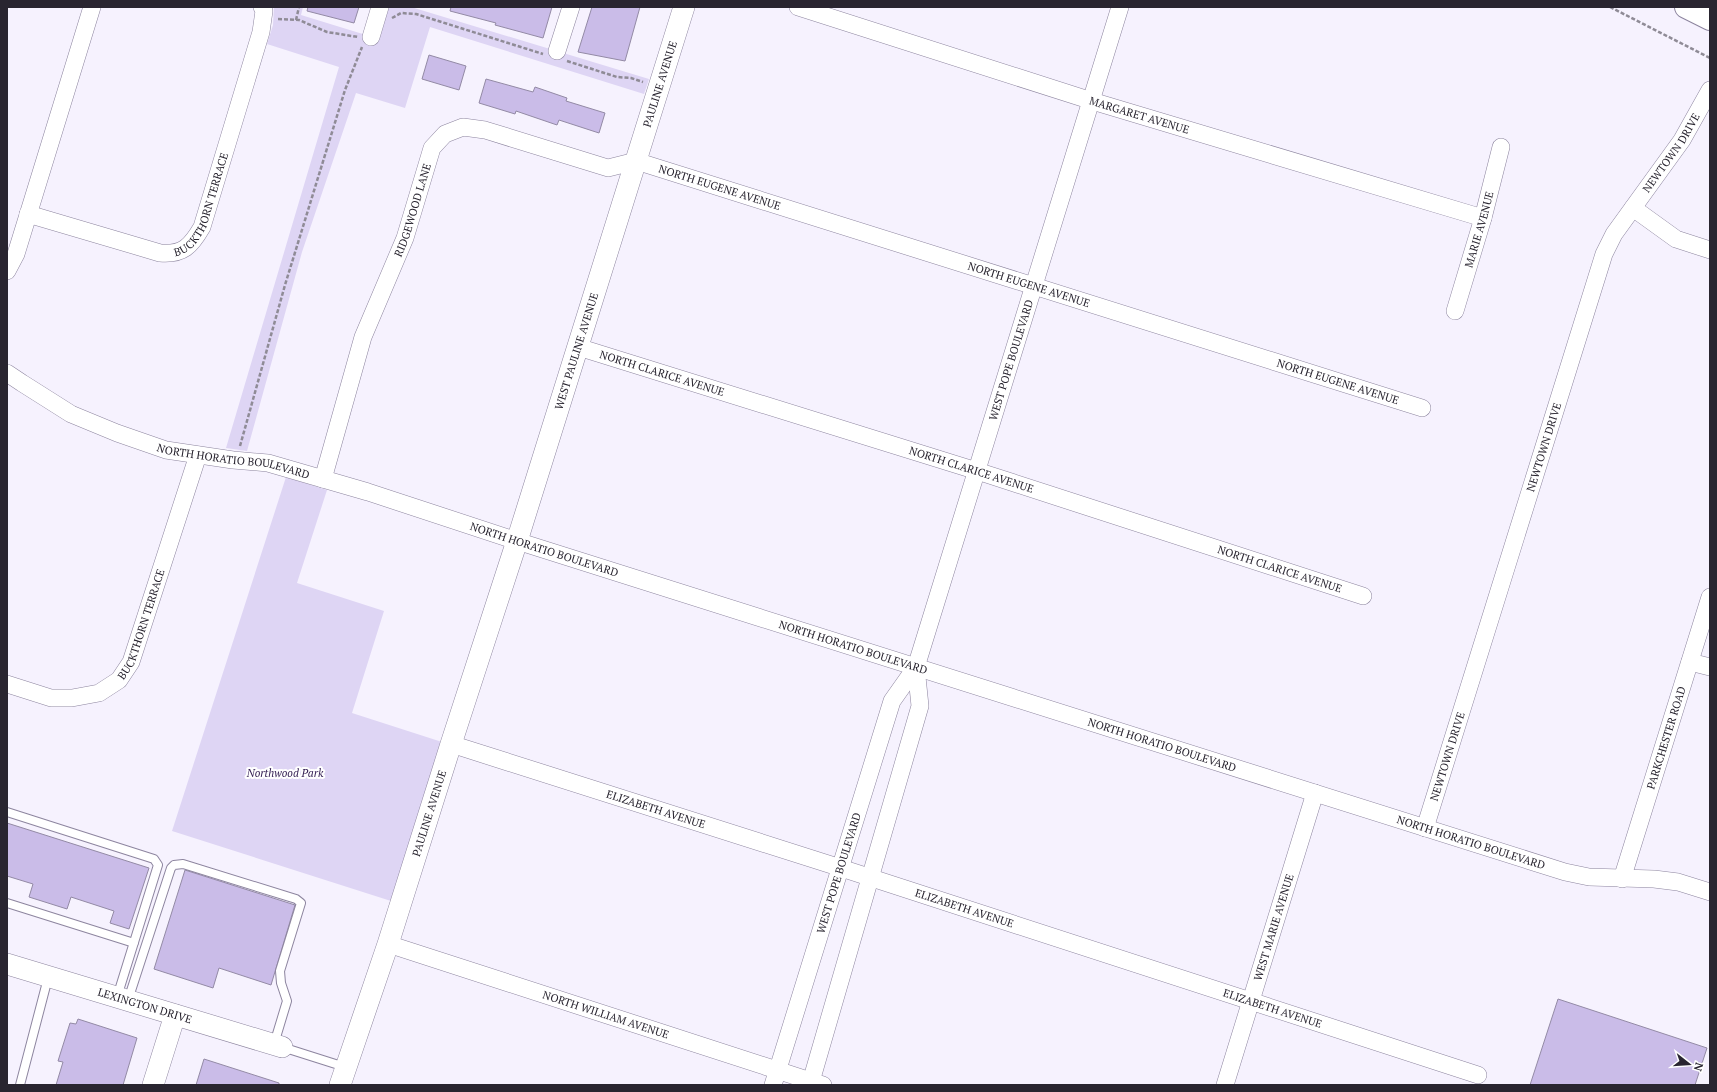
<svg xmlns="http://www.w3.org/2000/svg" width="1717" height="1092" font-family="'PT Serif',serif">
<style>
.green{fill:#ded5f4}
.building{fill:#cabce8;stroke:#938aa5}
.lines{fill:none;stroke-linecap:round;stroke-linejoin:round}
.service-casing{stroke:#8d859f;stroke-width:10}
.minor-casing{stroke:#8d859f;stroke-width:18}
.tertiary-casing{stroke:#8d859f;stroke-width:22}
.secondary-casing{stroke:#8d859f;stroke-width:24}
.path{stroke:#8f8b96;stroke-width:2.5;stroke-dasharray:4 2;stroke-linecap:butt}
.service{stroke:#fff;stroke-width:8}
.minor{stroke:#fff;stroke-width:17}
.tertiary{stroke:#fff;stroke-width:21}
.secondary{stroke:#fff;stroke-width:22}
.labels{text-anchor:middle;stroke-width:4;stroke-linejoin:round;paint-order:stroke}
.street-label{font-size:11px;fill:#292530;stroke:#fff}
.park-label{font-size:11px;font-style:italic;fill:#352054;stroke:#fff}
</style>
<rect width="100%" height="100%" fill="#f6f2fe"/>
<path class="green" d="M274,7H303L301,15L379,39L389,7H411L649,79L644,94L430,27L405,108L356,93L302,252L247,451L226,448L339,67L267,44L273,25Z
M286,477L327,490L297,583L384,611L352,713L442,742L391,901L172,831Z"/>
<path class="building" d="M308,7H359L354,23L307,11Z
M451,7H552L543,38L495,25L496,23L450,11Z
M592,7H640L625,61L578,52Z
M429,55L466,66L459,90L422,79Z
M486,79L533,92L535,87L567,98L566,101L605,113L599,133L559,120L557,125L516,111L515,114L479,103Z
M7,823L149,868L129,929L110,923L114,911L71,897L67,909L29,897L33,884L7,876Z
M185,870L295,905L271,985L219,968L213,988L154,969Z
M1558,999L1707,1048L1695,1085H1530Z
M78,1019L137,1038L123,1085H56L63,1062L58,1061L70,1023L76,1024Z
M204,1059L279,1083V1085H196Z"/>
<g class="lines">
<g class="service-casing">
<path id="service" d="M7,812L154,859L158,865L117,997
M7,903L134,943
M128,1000L171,868L174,865L183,864L296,899L301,903L280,971L281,983L287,1001L274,1044
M282,1047L345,1067
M20,1085L48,978"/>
</g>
<g class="minor-casing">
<g id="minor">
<path id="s1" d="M798,7L1092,101L1483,218"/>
<path d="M371,37L380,7"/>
<path d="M557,51L571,7"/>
<path d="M1633,208L1676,239L1710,250"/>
<path id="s2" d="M28,214L160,253C183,255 191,246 202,227L261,32L264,11L262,7"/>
<path d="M7,271L16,254L92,7"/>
<path id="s3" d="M1455,311L1483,218L1501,147"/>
<path id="s4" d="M578,347L977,471L1363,596"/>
<path id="s5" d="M7,373L22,383L71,414L117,433L166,450L233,460L268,463L368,492L517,541L1565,872L1589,877L1654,879L1678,882L1710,892"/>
<path id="s6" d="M323,479L363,337L405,238L432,148L445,134L463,127L485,130L608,168L636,161L1422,408"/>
<path d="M1690,662L1710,667"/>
<path id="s7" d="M7,684L51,698H72L99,693L119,680L131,662L198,455"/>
<path id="s8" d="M451,744L841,868L1478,1075"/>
<path id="s9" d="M1425,828L1604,254L1614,234L1682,140L1710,90"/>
<path id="s10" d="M1622,879L1710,597"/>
<path id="s11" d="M388,944L823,1085"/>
<path id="s12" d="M773,1085L892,701L916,667L1120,7"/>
<path d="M810,1085L920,706L916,667"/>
<path id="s13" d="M1225,1085L1315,793"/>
</g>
</g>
<g class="tertiary-casing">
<g id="tertiary">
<path id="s14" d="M7,964L282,1047"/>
<path d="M153,1085L175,1015"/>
<path id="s15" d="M340,1085L388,944L451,744L517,541L684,7"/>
</g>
</g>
<g class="secondary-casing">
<path id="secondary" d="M1686,7L1710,19"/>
</g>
<path class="path" d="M1610,7L1710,58
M392,18L401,13L416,14L543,54
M278,19L299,20L327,32L358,37
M296,20L299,7
M567,61L617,77L631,78L643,82
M240,446L285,285L345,90L362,47"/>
<use href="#service" class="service"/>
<use href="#minor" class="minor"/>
<use href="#tertiary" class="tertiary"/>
<use href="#secondary" class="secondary"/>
</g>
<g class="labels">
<g class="street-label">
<text dy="4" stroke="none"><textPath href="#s15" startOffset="1051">PAULINE AVENUE</textPath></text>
<text dy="4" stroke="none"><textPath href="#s1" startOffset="358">MARGARET AVENUE</textPath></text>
<text dy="4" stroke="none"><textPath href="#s9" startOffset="723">NEWTOWN DRIVE</textPath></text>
<text dy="4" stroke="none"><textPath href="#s6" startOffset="655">NORTH EUGENE AVENUE</textPath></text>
<text dy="4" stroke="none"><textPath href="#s2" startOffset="210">BUCKTHORN TERRACE</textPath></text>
<text dy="4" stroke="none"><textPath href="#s6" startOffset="284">RIDGEWOOD LANE</textPath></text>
<text dy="4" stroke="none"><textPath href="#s3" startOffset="85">MARIE AVENUE</textPath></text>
<text dy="4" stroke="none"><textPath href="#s6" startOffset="979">NORTH EUGENE AVENUE</textPath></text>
<text dy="4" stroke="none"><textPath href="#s15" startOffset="771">WEST PAULINE AVENUE</textPath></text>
<text dy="4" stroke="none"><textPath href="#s12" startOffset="765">WEST POPE BOULEVARD</textPath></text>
<text dy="4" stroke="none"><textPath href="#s4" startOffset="88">NORTH CLARICE AVENUE</textPath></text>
<text dy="4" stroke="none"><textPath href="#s6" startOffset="1303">NORTH EUGENE AVENUE</textPath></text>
<text dy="4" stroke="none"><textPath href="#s9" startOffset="399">NEWTOWN DRIVE</textPath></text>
<text dy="4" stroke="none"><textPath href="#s5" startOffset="246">NORTH HORATIO BOULEVARD</textPath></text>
<text dy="4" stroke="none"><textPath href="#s4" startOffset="412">NORTH CLARICE AVENUE</textPath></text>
<text dy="4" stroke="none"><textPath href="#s5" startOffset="570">NORTH HORATIO BOULEVARD</textPath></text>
<text dy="4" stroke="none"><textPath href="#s4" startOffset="736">NORTH CLARICE AVENUE</textPath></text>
<text dy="4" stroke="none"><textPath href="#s7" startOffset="179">BUCKTHORN TERRACE</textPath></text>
<text dy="4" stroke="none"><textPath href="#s5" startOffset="894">NORTH HORATIO BOULEVARD</textPath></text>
<text dy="4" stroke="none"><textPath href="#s10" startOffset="148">PARKCHESTER ROAD</textPath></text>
<text dy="4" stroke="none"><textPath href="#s5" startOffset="1218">NORTH HORATIO BOULEVARD</textPath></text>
<text dy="4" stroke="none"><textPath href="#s9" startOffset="75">NEWTOWN DRIVE</textPath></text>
<text dy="4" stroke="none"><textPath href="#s8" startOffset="215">ELIZABETH AVENUE</textPath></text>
<text dy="4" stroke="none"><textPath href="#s15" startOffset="286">PAULINE AVENUE</textPath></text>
<text dy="4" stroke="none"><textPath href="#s5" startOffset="1542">NORTH HORATIO BOULEVARD</textPath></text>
<text dy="4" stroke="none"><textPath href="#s12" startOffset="222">WEST POPE BOULEVARD</textPath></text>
<text dy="4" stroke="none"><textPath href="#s8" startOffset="539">ELIZABETH AVENUE</textPath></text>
<text dy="4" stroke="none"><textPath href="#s13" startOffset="165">WEST MARIE AVENUE</textPath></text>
<text dy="4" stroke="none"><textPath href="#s14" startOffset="144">LEXINGTON DRIVE</textPath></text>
<text dy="4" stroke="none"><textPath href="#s8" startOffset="863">ELIZABETH AVENUE</textPath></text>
<text dy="4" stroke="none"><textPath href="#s11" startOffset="229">NORTH WILLIAM AVENUE</textPath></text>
</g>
<g class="park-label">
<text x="285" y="777">Northwood Park</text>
</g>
</g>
<rect width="1717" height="1092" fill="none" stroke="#292530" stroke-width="16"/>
<g transform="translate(1689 1064) rotate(107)" stroke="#ffffff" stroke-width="3" paint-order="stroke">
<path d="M0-3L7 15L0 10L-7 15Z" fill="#292530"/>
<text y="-6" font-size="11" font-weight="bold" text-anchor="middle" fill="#292530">N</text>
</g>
</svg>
